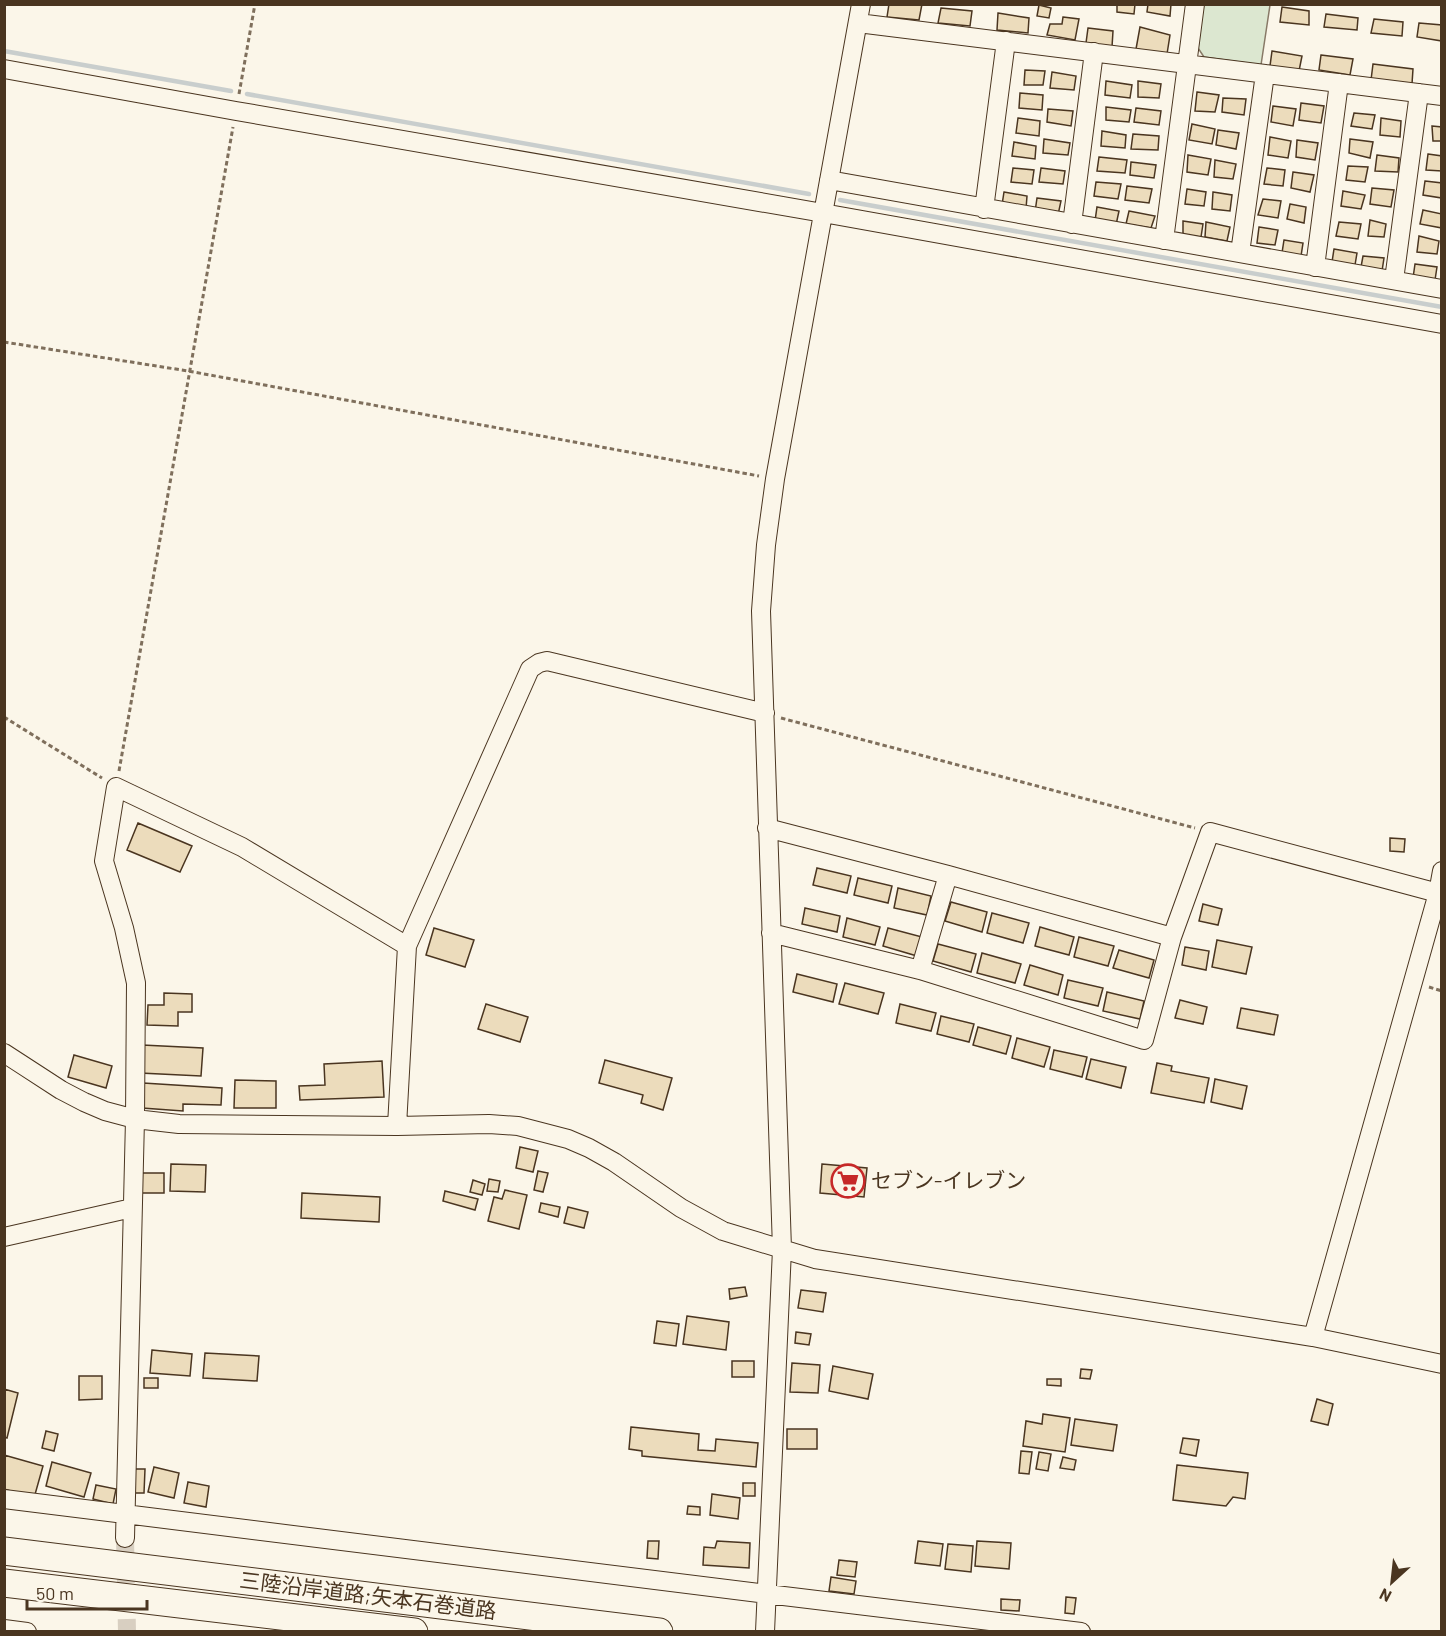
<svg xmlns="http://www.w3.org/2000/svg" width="1446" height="1636" font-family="Barlow,'Noto Sans JP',sans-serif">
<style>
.green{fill:#dce7d0;stroke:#887966;stroke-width:1.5}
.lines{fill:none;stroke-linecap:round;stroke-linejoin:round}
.stream{stroke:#c9cecd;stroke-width:4.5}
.building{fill:#ecdcbc;stroke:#4a3520;stroke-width:1.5}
.minor-tunnel{stroke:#d8cfc1;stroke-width:18;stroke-dasharray:18 9;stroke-linecap:butt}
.minor-casing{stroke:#4a3520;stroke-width:20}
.highway-casing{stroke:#4a3520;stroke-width:29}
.path{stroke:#7f6f5c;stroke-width:3;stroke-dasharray:4.5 3;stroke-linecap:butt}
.minor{stroke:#fbf6e9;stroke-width:18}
.highway{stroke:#fbf6e9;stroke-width:27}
.labels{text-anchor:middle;stroke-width:4.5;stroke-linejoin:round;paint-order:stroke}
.poi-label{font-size:21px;fill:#4a3520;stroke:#fbf6e9;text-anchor:start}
.street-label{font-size:21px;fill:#4a3520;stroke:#fbf6e9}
</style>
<rect width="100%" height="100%" fill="#fbf6e9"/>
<path class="green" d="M1203,5H1270L1261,65L1204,57L1198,48Z"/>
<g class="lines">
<path class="stream" d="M4,51L231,91
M247,94L809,194
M840,200L1442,307"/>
</g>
<path class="building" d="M889,4H922L919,20L887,17Z
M1114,4H1135L1134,14L1117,12V6Z
M1148,4H1171L1170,16L1147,12Z
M1039,5L1051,8L1049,18L1037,16Z
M1282,7L1309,11V25L1280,22Z
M941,8L972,11L970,26L938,23Z
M998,13L1029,18L1028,33L997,30Z
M1326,14L1358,18L1357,30L1324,27Z
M1063,17L1079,19L1075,40L1047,35L1050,24H1062Z
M1374,19L1403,22L1402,36L1371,33Z
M1419,23L1442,25V41L1417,37Z
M1140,27L1170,35L1167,54L1136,49Z
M1088,28L1113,31L1112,47L1086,43Z
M1272,51L1302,56L1299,71L1270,66Z
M1321,55L1353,59L1350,75L1319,70Z
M1373,64L1413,69L1412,84L1371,80Z
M1025,70L1045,71L1043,85H1024Z
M1052,72L1076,76L1074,90L1050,88Z
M1106,81L1132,85L1130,98L1105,95Z
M1138,81L1161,84L1159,98L1138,97Z
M1197,92L1219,95L1215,112L1195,111Z
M1020,93L1043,95L1042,110L1019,108Z
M1223,98L1246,99L1244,115L1222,112Z
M1301,103L1324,106L1321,123L1299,120Z
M1273,106L1296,109L1293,126L1271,122Z
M1106,107L1131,110L1129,122L1106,120Z
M1136,108L1161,111L1159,125L1134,122Z
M1048,109L1073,111L1071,126L1047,122Z
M1354,113L1375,115L1372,129L1351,126Z
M1018,118L1040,121L1039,136L1016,133Z
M1381,118L1401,121L1400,137L1380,135Z
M1192,124L1215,129L1212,144L1189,140Z
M1432,126L1442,127V141H1433Z
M1218,130L1239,133L1236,149L1216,145Z
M1102,131L1126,135L1125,148L1101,146Z
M1133,134L1159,136L1158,150L1131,149Z
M1270,137L1291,141L1288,158L1268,155Z
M1044,139L1070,143L1068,155L1043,153Z
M1350,139L1373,142L1370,158L1349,153Z
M1297,140L1318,143L1315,160L1296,157Z
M1014,142L1036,146L1035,159L1012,156Z
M1428,154L1442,156V171L1426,170Z
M1188,155L1211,159L1208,175L1187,172Z
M1377,155L1399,158L1398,172L1375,171Z
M1099,157L1127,160L1125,173L1097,171Z
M1215,160L1236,164L1233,179L1214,177Z
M1131,162L1156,165L1154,178L1130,175Z
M1348,166L1368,167L1365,182L1346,180Z
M1013,168L1034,170L1032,184L1011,182Z
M1041,168L1065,171L1063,184L1039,182Z
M1267,168L1285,170L1283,186L1264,184Z
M1293,172L1314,175L1310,192L1291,188Z
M1425,181L1442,183V198L1423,195Z
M1096,182L1121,184L1118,199L1094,196Z
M1127,186L1152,189L1149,203L1125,200Z
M1372,188L1394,190L1391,207L1370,204Z
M1187,189L1206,192L1204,206L1185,204Z
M1343,191L1365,195L1361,209L1341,206Z
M1004,192L1027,196L1026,209L1002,205Z
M1213,192L1232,195L1230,211L1212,209Z
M1037,198L1061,201L1058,215L1035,212Z
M1263,199L1281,201L1278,218L1258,215Z
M1290,204L1306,207L1304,223L1287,219Z
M1097,207L1119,211L1116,225L1095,221Z
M1423,210L1442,214V228L1420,224Z
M1129,211L1155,216L1151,228L1126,224Z
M1370,220L1386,224L1384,237L1368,236Z
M1183,221L1203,224L1201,237L1183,235Z
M1206,222L1230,227L1227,241L1205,237Z
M1339,222L1361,224L1358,239L1336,236Z
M1259,227L1278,230L1275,245L1257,243Z
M1419,236L1439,241L1437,254L1417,252Z
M1284,240L1303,243L1301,256L1282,253Z
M1334,249L1357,253L1355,265L1332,262Z
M1363,256L1384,258L1382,271L1361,267Z
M1415,264L1437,267L1435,280L1413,278Z
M138,823L192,846L180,872L127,850Z
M1390,838L1405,839L1404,852L1390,851Z
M817,868L851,876L847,893L813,885Z
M858,878L892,886L888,903L854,895Z
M898,888L931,896L927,915L894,908Z
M951,902L987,912L982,932L945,921Z
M1203,904L1222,909L1218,925L1199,921Z
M805,908L840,916L837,932L802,924Z
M992,913L1029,923L1023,943L987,933Z
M847,918L880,927L875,945L843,937Z
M1040,927L1074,937L1069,955L1035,946Z
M434,928L474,940L465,967L426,955Z
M888,928L922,937L917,956L883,946Z
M1079,937L1114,946L1108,966L1074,957Z
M1217,940L1252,947L1246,974L1212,967Z
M938,944L976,954L971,972L933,961Z
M1185,947L1209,951L1206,970L1182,965Z
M1119,950L1154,960L1149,978L1113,968Z
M982,953L1021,964L1015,983L977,973Z
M1030,965L1063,975L1058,995L1024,985Z
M797,974L837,984L833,1002L793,992Z
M1068,980L1103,988L1098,1006L1064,998Z
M845,983L884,993L878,1014L839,1004Z
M1107,992L1144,1001L1140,1019L1103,1011Z
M164,993L192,994V1012H178V1026L147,1025L148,1005H164Z
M1180,1000L1207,1007L1203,1024L1175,1018Z
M486,1004L528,1017L520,1042L478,1029Z
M900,1004L936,1013L931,1031L896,1023Z
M1241,1008L1278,1015L1274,1035L1237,1028Z
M941,1016L974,1024L969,1042L937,1034Z
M978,1027L1011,1036L1006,1054L973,1045Z
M1017,1038L1050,1047L1044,1067L1012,1058Z
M142,1045L203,1048L201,1076L140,1073Z
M1054,1050L1087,1057L1082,1077L1050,1069Z
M74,1055L112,1066L106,1088L68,1077Z
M1091,1059L1126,1067L1121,1088L1086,1079Z
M605,1060L672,1078L663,1110L641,1103L643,1095L599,1083Z
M382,1061L384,1097L300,1100L299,1086L325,1085L324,1064Z
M1157,1063L1172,1066L1171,1071L1209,1078L1204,1103L1151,1093Z
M1215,1079L1247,1086L1242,1109L1211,1102Z
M235,1080L276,1081V1108H234Z
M143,1083L222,1088L221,1105L183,1104V1111L142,1108Z
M520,1147L538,1151L533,1172L516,1168Z
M171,1164L206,1165L205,1192L170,1191Z
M822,1164L867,1168L864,1197L820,1193Z
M538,1171L548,1173L543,1192L534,1190Z
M141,1173H164V1193H141Z
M489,1179L500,1181L498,1192L487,1191Z
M473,1180L485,1184L482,1195L470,1192Z
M505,1190L527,1195L519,1229L488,1221L494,1197L502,1199Z
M445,1191L478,1199L475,1210L443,1201Z
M302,1193L380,1197L379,1222L301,1218Z
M541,1203L560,1207L558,1217L539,1212Z
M568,1207L588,1212L584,1228L564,1223Z
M745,1287L747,1296L730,1299L729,1289Z
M801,1290L826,1293L823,1312L798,1308Z
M687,1316L729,1322L726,1350L683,1344Z
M657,1321L679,1324L676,1346L654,1343Z
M796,1332L811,1334L809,1345L795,1343Z
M152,1350L192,1354L190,1376L150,1373Z
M205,1353L259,1356L257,1381L203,1378Z
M732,1361H754V1377H732Z
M792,1363L820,1365L818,1393L790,1392Z
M833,1366L873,1374L868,1399L829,1391Z
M1081,1369L1092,1370L1090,1379L1080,1378Z
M79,1376H102V1399L79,1400Z
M144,1378H158V1388H144Z
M1047,1379H1061V1386L1047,1385Z
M4,1389L18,1393L7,1438L4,1437Z
M1317,1399L1333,1404L1328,1425L1311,1421Z
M1043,1414L1070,1418L1065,1452L1023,1446L1026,1421L1042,1424Z
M1075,1419L1117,1425L1113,1451L1071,1445Z
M631,1427L699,1434L698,1450L715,1451L716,1439L758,1443L756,1467L642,1456V1451L629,1449Z
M787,1429H817V1449H787Z
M46,1431L58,1434L54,1451L42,1448Z
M1183,1438L1199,1440L1196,1456L1180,1453Z
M1021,1451L1032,1452L1029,1474L1019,1473Z
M1039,1452L1051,1454L1048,1471L1036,1469Z
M4,1455L43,1466L34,1498L4,1489Z
M1063,1457L1076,1460L1074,1470L1060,1468Z
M52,1462L91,1473L84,1497L46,1486Z
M1177,1465L1248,1473L1245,1499L1233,1497L1226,1506L1173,1500Z
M154,1467L179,1473L174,1498L148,1492Z
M135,1469H145L144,1493H134Z
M188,1482L209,1486L206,1507L184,1503Z
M743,1483H755V1496H743Z
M96,1485L116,1489L113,1504L93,1499Z
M712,1494L740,1498L738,1519L710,1515Z
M688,1506L700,1507V1515L687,1514Z
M648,1541H659L658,1559L647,1558Z
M717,1541L750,1543L749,1568L703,1565L704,1547L715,1548Z
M918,1541L943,1544L940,1566L915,1563Z
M977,1541L1011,1543L1009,1569L975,1566Z
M948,1544L973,1546L971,1572L945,1569Z
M839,1560L857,1562L855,1577L837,1575Z
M831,1577L856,1581L854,1594L829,1591Z
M1066,1597L1076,1598L1074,1614L1065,1613Z
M1001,1599L1020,1600L1019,1611L1001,1610Z"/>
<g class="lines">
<path class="minor-tunnel" d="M125,1538L127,1632"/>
<g class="minor-casing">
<path id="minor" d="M858,23L1442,96
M4,69L236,111L823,213L1442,324
M829,180L1442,289
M984,209L1006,41
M1072,224L1094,52
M1164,240L1195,4
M1240,253L1265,74
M1315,267L1339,83
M1394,280L1419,93
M767,828L948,875L1172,937
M771,933L920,970L1144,1040L1172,937L1210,832L1438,893
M920,970L948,875
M4,1053L61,1090L84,1102L105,1111L135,1119L179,1124L397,1126L489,1124L518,1126L568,1139L589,1148L614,1162L681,1208L723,1231L815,1259L1313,1337L1442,1364
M397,1126L407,946L530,669L539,663L547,661L765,713
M4,1237L132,1208
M1313,1337L1438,893L1442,871
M4,1499L767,1594L1081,1632
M125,1538L135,1119L136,983L124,928L104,861L116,787L242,847L407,946
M4,1629L27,1632
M765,1632L782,1249L761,611L766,545L775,479L861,4"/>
</g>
<g class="highway-casing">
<path id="highway" d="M4,1551L659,1632
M4,1583L414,1632"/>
</g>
<path class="path" d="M239,94L255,4
M4,342L188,371L759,476
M4,717L102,778
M781,718L1195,828
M119,771L233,127
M1429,987L1442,991"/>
<use href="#minor" class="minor"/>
<use href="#highway" class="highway"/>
</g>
<defs>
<g id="supermarket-ring" transform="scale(1.725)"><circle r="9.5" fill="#fbf6e9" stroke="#c62828" stroke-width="1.5"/><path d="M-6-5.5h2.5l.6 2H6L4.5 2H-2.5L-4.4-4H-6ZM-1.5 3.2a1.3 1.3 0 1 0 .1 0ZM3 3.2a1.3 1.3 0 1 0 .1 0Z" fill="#c62828"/></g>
</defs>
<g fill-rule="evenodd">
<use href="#supermarket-ring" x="848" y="1181"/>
</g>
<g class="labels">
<g class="poi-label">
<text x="871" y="1188">セブン-イレブン</text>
</g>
<g class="street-label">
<text transform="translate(368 1596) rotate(7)" y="7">三陸沿岸道路;矢本石巻道路</text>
</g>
</g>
<rect width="1446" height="1636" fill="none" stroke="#4a3520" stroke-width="12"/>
<g transform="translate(1392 1582) rotate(207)" stroke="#fbf6e9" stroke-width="4.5" paint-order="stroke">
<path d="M0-4.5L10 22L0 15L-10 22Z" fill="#4a3520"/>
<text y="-9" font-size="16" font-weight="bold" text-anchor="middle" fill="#4a3520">N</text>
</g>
<path d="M27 1600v9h120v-9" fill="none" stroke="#4a3520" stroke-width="3"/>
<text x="36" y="1600" font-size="18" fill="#4a3520" stroke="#fbf6e9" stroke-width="4.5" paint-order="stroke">50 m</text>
</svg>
